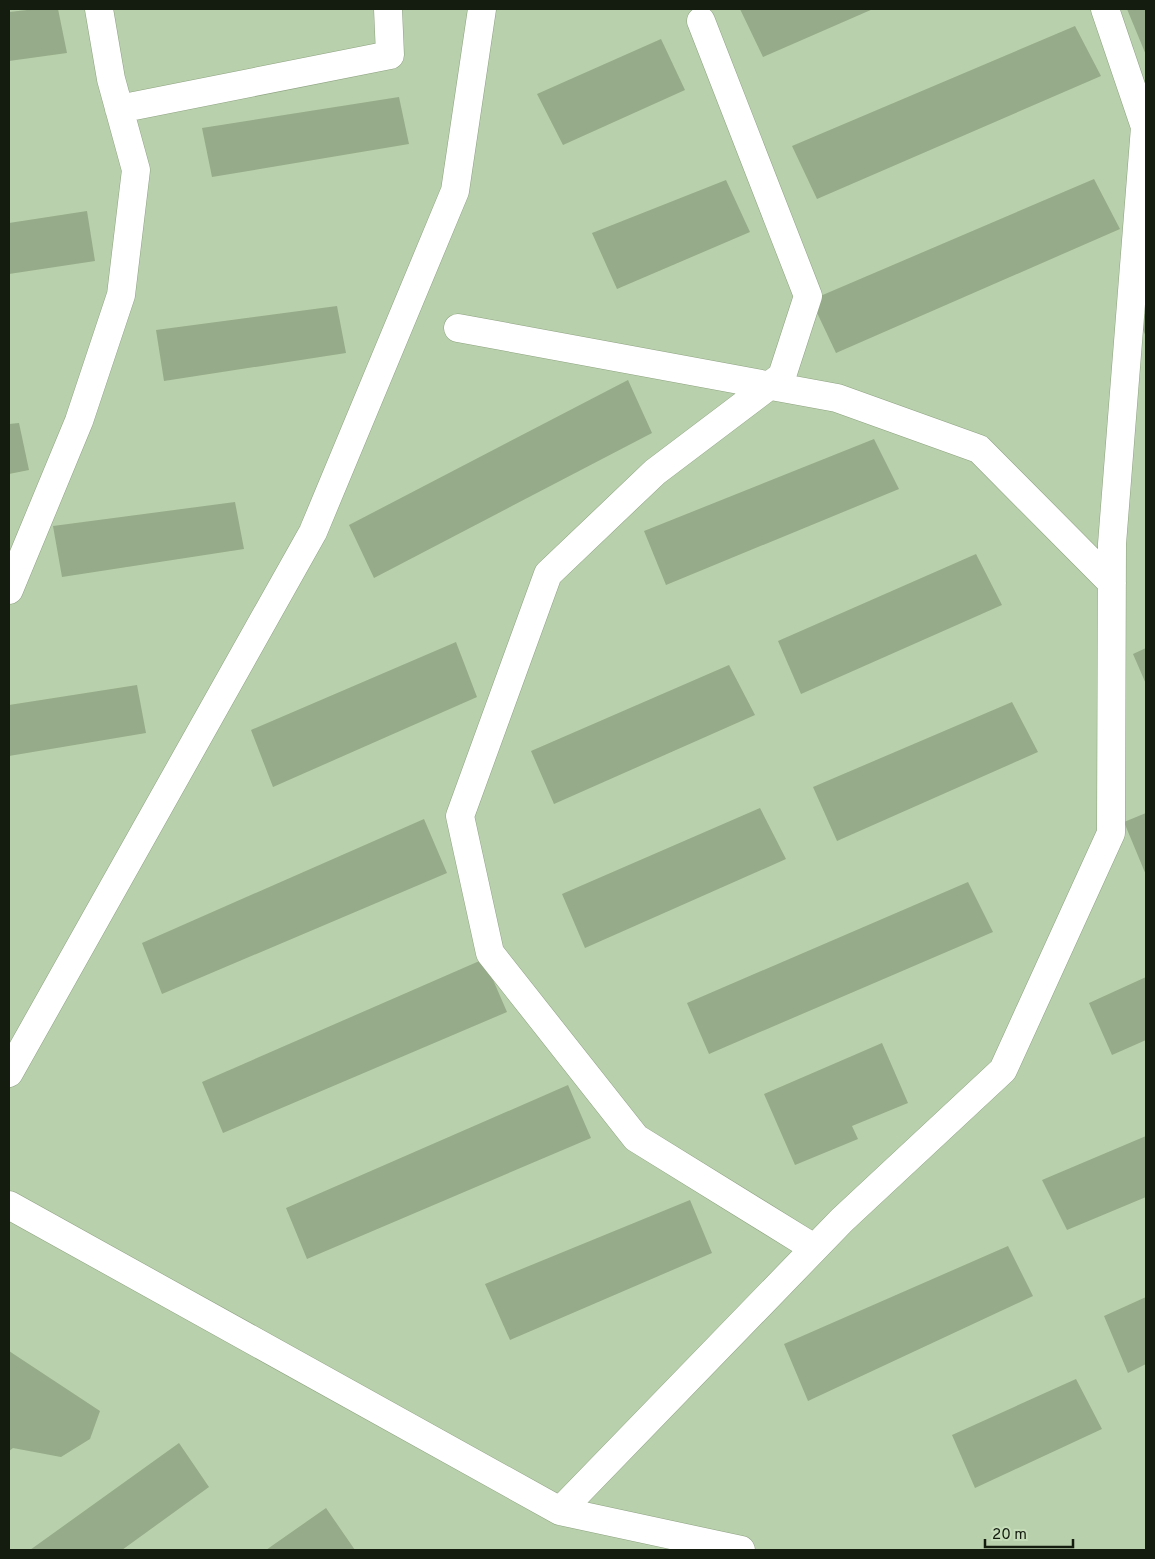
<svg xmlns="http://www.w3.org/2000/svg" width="1155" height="1559" font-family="Overpass,sans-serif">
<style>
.building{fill:#96ab89}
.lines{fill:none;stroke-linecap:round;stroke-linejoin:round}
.minor-casing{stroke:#8da280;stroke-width:29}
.minor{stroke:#fff;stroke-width:28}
</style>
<rect width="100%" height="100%" fill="#b9d0ac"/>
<path class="building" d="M36,9H58L67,53L9,61V12Z
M740,9H873L763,57Z
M1127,9H1146V55Z
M1075,26L1101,76L817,199L792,146Z
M661,39L685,90L563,145L537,94Z
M399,97L409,144L212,177L202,128Z
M1094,179L1120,229L836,353L811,300Z
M726,180L750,232L617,289L592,233Z
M87,211L95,261L9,274V223Z
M337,306L346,353L164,381L156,330Z
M1146,313V337L1138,317Z
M628,380L652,433L374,578L349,525Z
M19,423L29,470L9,474V424Z
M874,439L899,489L666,585L644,531Z
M235,502L244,549L62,577L53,526Z
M976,554L1002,605L801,694L778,641Z
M456,642L477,697L273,787L251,730Z
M1146,648V684L1133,654Z
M729,665L755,715L554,804L531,751Z
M137,685L146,733L9,756V705Z
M1012,702L1038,752L837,841L813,787Z
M760,808L786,859L585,948L562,894Z
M1146,813V875L1124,822Z
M424,819L447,873L162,994L142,943Z
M968,882L993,932L709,1054L687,1003Z
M484,959L507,1012L223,1133L202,1082Z
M1146,977V1040L1112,1055L1089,1003Z
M882,1043L908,1103L852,1126L858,1139L795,1165L764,1094Z
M568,1085L591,1138L307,1259L286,1208Z
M1146,1136V1197L1067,1230L1042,1180Z
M690,1200L712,1253L510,1340L485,1284Z
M1008,1246L1033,1296L808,1401L784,1344Z
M1146,1297V1364L1128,1373L1104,1316Z
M9,1351L100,1411L90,1439L61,1457L13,1448L9,1451Z
M1076,1379L1102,1429L975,1488L952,1435Z
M179,1443L209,1487L122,1550H30Z
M326,1508L355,1550H266Z"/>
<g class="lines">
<g class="minor-casing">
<path id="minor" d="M701,21L808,296L782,376L655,472L548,574L460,816L490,953L636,1138L814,1248
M119,109L390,55L388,9
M458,328L837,398L979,449L1112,583
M9,590L79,421L121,295L136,170L111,79L99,9
M9,1073L313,532L455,191L482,9
M9,1205L560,1511L741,1550
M560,1511L842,1220L1003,1070L1111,833L1112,544L1145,127L1105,9"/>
</g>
<use href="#minor" class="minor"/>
</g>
<rect width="1155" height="1559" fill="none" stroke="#141c0f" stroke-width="20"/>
<path d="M985 1539v8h88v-8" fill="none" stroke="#141c0f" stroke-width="2.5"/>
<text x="992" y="1539" font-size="15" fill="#141c0f" stroke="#c6ddb9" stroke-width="4" paint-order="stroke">20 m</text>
</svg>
